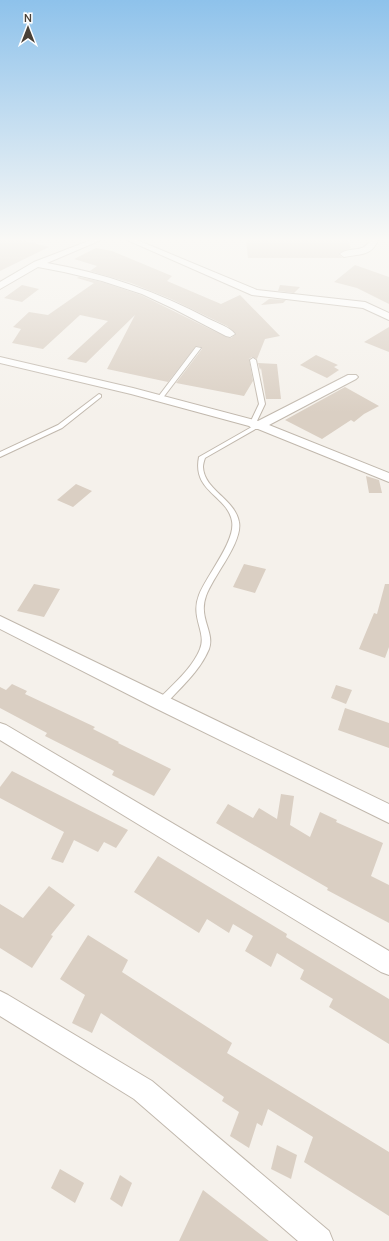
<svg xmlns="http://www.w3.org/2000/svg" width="389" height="1241" font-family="Manrope,sans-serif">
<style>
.building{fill:#dacfc3}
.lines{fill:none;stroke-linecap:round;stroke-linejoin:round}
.lane-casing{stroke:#c1b8ad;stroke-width:2}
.street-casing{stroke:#c1b8ad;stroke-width:2}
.lane{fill:#fff;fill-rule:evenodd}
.street{fill:#fff;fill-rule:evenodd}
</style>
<rect width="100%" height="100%" fill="#f5f1eb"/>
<path class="building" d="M0,240H21L49,247L0,271Z
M246,240H348L351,248L339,253V255L343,258H248Z
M96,248L112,251L172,276L167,281L221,304L240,295L280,336L265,339L257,359L252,357L249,359L253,381L244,396L176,383L202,349L201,347L196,346L168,382L107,369L135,315L86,363L67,359L108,321L80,315L43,349L12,343L21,329L13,327L29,312L48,315L94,283L77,278L79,277L102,282L141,295L226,337L231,338L236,334L227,326L171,299L131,283L90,271L97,266L74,259Z
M355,265L389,277V304L357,288L334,282Z
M22,285L39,289L22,302L4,298Z
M280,285L300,287L294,293L278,291Z
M269,299L286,300L283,303L261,305Z
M389,327V352L364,342Z
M316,355L338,365L334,367L339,370L327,378L300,365Z
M258,363L277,364L281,399H266L261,368L260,370Z
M345,387L379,406L364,414L354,422L351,420L322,439L285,420Z
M366,476L379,480L382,493H369Z
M76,484L92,491L73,507L57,500Z
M244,564L266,569L255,593L233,587Z
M34,584L60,589L44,617L17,611Z
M385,584H389V647L385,658L359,649L374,613L377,614Z
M12,684L27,691L25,694L95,727L93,729L119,742L118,743L171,769L154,796L112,775L114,771L45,736L47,733L0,708V687L6,690Z
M336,685L352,690L346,704L331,698Z
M345,708L389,723V748L338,730Z
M12,771L128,830L116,848L104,842L98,852L74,840L63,863L51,859L64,832L0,798V787Z
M281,794L294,796L290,825L310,837L320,812L337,820L336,822L383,843L371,876L389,885V923L327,890L328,888L216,823L228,804L253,818L259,808L277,819Z
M158,856L287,934L286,937L389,999V1044L329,1007L333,999L300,979L304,970L277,953L271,967L245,951L253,936L233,924L229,933L207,919L199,933L134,892Z
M49,886L75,905L51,935L53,936L32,968L0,948V904L23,918Z
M88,935L128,960L122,972L232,1043L227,1053L389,1152V1216L304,1162L313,1137L268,1109L262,1126L257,1123L249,1148L230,1136L239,1112L222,1101L224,1097L101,1013L92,1033L72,1023L85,995L60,979Z
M277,1145L297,1155L291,1179L271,1169Z
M60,1169L84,1183L75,1203L51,1188Z
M120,1175L132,1183L122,1207L110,1199Z
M203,1190L269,1241H179Z"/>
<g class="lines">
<g class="lane-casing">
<path id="lane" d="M196,347L201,348L162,399H158V397Z
M253,358L256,360L265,404L256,423L253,425L250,423L259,404L250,360Z
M99,394L101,395V397L62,428L0,457V452L58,425Z
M257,424L260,426L259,427L205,458C204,461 203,464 203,467C204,490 235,499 239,522C243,542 213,576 206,596C198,618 215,632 209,649C200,671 180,688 164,706L161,707L158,706L157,703L158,700C172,685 192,669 200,649C207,632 190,618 199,595C206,576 236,541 232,521C227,495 192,492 199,457Z"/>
</g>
<g class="street-casing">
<path id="street" d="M91,240H101L47,263C105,273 158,292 209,319C217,323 230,327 235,334L230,337L226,336L174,309L142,294L102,281L64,272L38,267L0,289V282L34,262Z
M127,240H137L257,290L365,302L389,313V320L363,308L252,295Z
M370,240H378C372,256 359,254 344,257L340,254C349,246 364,254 370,240Z
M0,357L133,388L258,421L348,375H356L358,377L356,379L269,425L389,473V482L258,429H253L249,426L131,394L0,363Z
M0,616L389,804V823L155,708L0,629Z
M0,723L6,725L389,951V975L381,972L0,740Z
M0,991L8,995L152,1081L329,1231L333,1241H298L134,1099L0,1016Z"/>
</g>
<use href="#lane" class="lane"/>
<use href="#street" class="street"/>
</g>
<linearGradient id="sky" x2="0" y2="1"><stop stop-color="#8ec2eb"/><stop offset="0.58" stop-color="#faf9f6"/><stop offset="1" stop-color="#faf9f6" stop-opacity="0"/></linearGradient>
<rect width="389" height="413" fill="url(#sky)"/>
<g transform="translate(28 28)" stroke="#ffffff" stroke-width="3" paint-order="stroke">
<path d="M0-3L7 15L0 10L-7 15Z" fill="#494138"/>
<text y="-6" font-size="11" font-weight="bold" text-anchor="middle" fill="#494138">N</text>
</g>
</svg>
